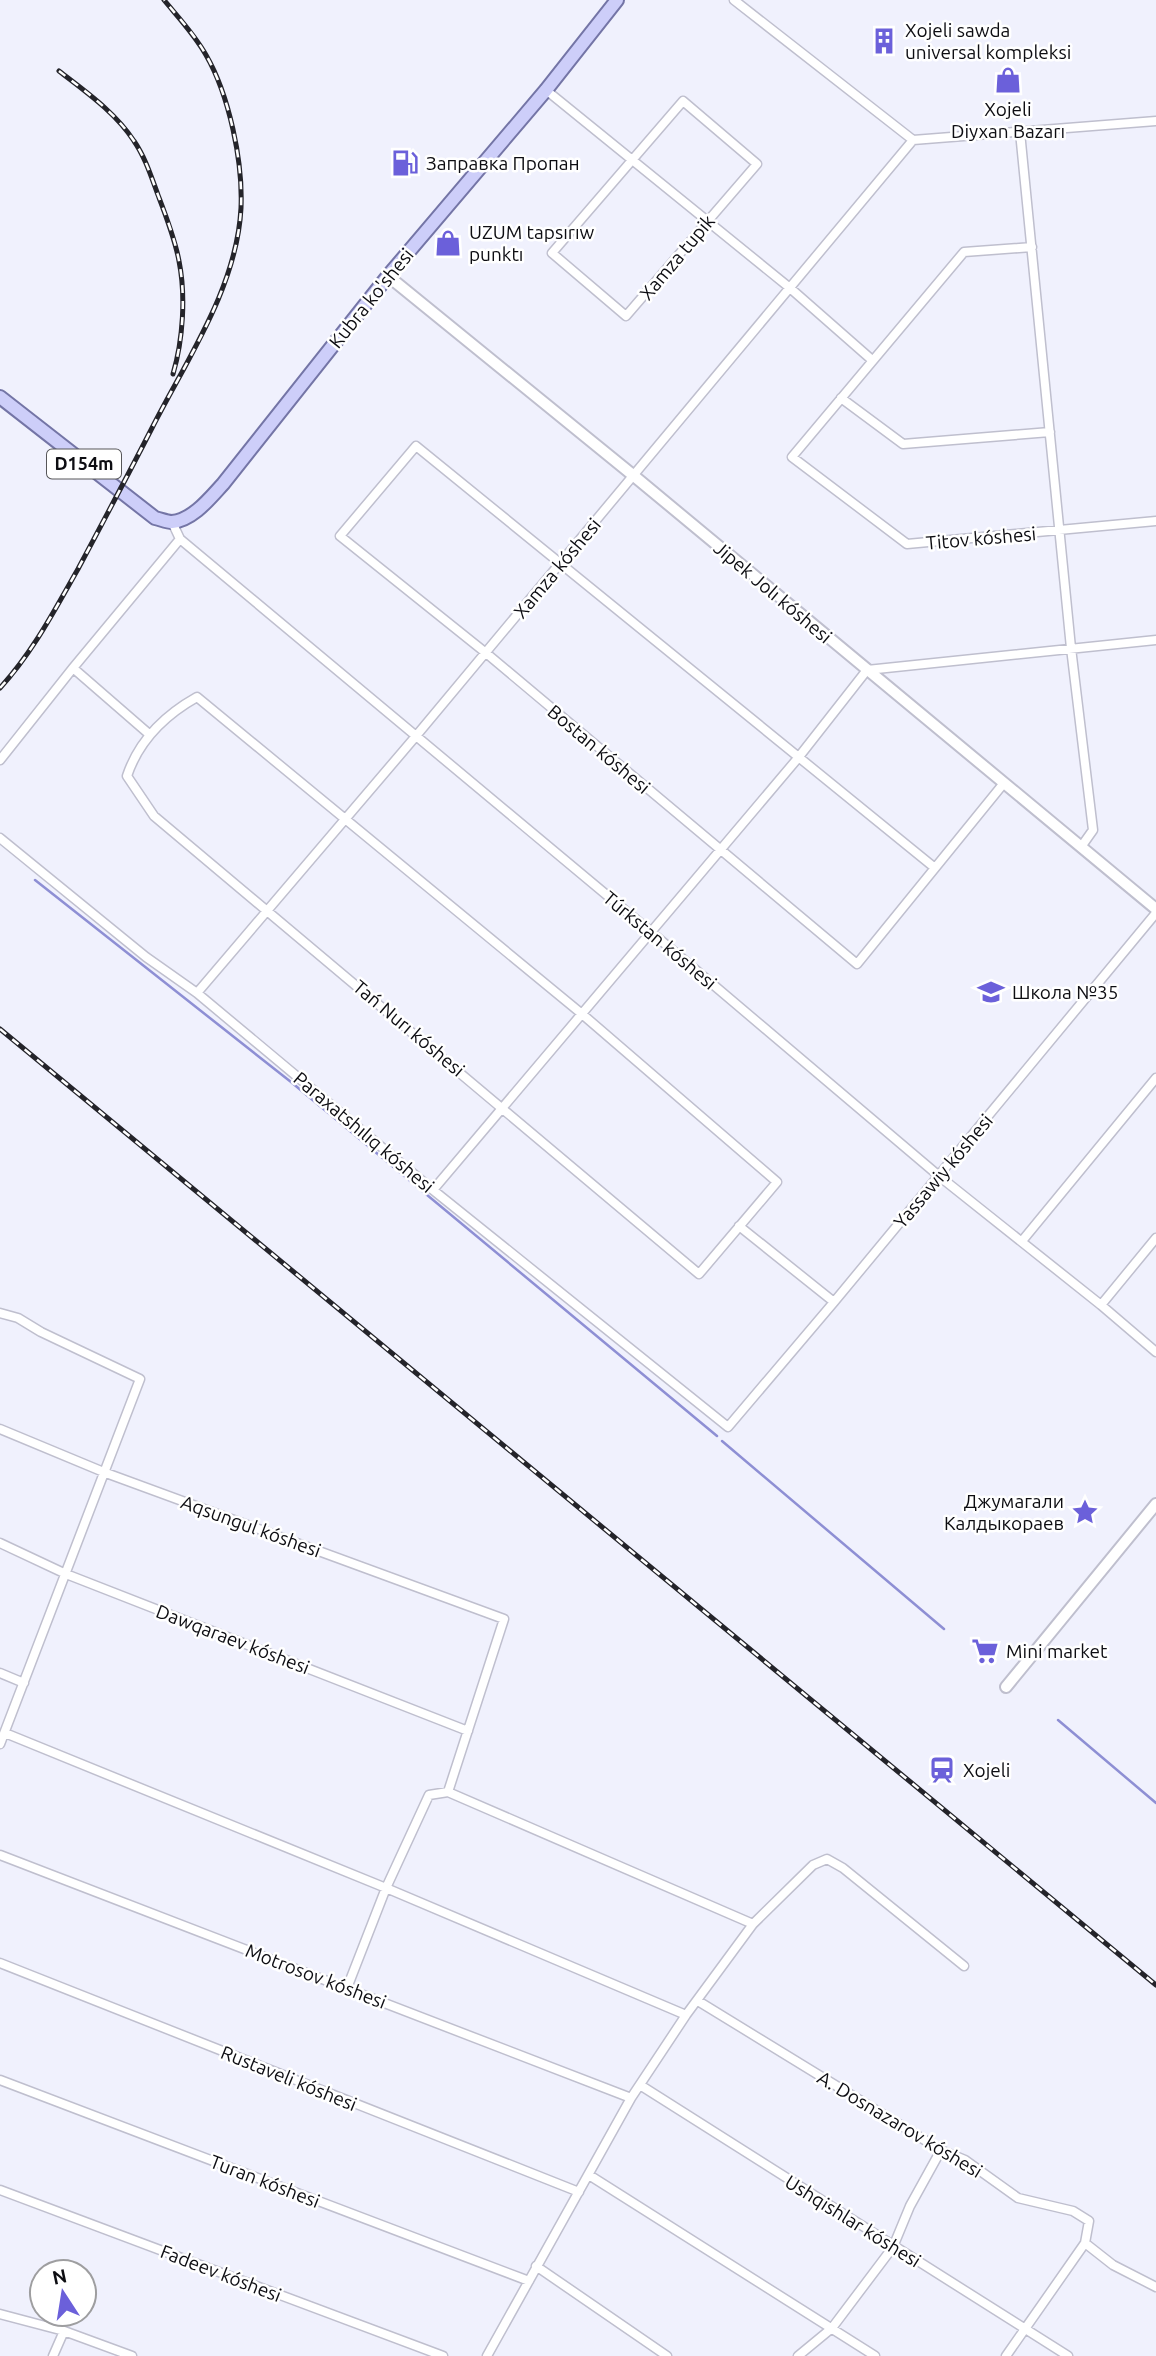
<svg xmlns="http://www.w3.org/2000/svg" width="1156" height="2356" font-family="Ubuntu,sans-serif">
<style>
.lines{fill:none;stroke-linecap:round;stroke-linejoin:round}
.stream{stroke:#8e8fd4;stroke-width:2.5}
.street-casing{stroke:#bfbfce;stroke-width:11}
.secondary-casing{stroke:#bfbfce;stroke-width:14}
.primary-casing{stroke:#7475a6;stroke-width:16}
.street{stroke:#fff;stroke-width:8}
.secondary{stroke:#fff;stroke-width:10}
.primary{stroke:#cdcef9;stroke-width:12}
.rail-casing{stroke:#24242a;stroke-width:5}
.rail{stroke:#fff;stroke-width:2.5;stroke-dasharray:8;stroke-linecap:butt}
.labels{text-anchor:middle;stroke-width:5;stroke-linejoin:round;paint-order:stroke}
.shield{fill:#fff;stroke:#565659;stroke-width:2}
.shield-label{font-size:18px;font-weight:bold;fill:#0d0d12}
.poi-label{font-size:19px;fill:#0d0d12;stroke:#fff;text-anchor:start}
.street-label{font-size:19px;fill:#0d0d12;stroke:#fff}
</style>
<rect width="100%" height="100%" fill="#f0f1fd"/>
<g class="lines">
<path class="stream" d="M35,880L291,1082L717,1436
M722,1441L944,1629
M1058,1720L1156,1803"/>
<g class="street-casing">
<path id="street" d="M734,0L913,140
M546,90L790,288L872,360
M683,101L757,164L626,316L552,253Z
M1020,132L1071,648L1093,830L1081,847
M913,140L1156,121
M1032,247L964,252L792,457L907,544L1156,521
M841,398L903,444L1050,432
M172,522L180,539L651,932L939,1176L1101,1305L1156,1352
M73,668L149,734
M197,697L582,1014L777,1182L699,1274L154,816L127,776C139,740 165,715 197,697Z
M0,760L73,668L180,539
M0,838L146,957L197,993L433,1190L728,1427L834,1302L1156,913
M935,868L416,446L340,536L486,653L857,964L1004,783
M197,993L416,736L913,140
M433,1190L798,758L867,670L1156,640
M739,1226L834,1302
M1022,1241L1156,1078
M1101,1305L1156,1238
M0,1313L18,1318L41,1332L140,1379L0,1744
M0,1429L106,1473L504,1619L448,1792
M0,1543L66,1574L468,1731
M0,1673L24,1683
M5,1733L386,1888L686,2015
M0,1855L631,2098
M0,1963L579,2192
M347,1988L386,1888L429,1795L448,1792L753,1924
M698,2001L941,2150L965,2160L1018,2198L1073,2211L1089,2221L1085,2243L1006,2356
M0,2080L529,2281
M640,2085L1068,2356
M589,2175L875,2356
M0,2190L443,2356
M1085,2243L1113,2265L1156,2287
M536,2266L667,2356
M0,2314L64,2331L132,2356
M53,2356L64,2331
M487,2356L631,2098L686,2015L753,1924L813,1865L827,1859L843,1868L964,1966
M798,2356L832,2328L893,2247L910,2206L941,2150"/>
</g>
<g class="secondary-casing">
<path id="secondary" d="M388,276L634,476L1156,909
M1006,1687L1156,1504"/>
</g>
<g class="primary-casing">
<path id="primary" d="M0,397L155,518C160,519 167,522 172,522C193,520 210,498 223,484L388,276L546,90L617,0"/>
</g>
<use href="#street" class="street"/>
<use href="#secondary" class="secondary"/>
<use href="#primary" class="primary"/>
<g class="rail-casing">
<path id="rail" d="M59,71C86,92 115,112 134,141C145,157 151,176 158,195C166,216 175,239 179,261C186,296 183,340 173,374
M0,688C33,652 54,611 78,569C103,522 128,475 152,428C187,359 237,287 241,208C243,161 229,95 206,55C195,35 178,17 164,0
M0,1029L1156,1985"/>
</g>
<use href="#rail" class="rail"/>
</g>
<defs>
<g id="building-bare" transform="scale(2.1)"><path d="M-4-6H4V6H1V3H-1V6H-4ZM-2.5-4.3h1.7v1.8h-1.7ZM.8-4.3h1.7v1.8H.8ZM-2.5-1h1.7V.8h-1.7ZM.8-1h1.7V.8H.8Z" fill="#6b60da" stroke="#fff" stroke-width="2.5" paint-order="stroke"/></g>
<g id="shop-bare" transform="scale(2.1)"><path d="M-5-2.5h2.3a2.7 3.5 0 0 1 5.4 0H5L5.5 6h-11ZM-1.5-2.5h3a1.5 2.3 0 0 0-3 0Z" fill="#6b60da" stroke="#fff" stroke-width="2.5" paint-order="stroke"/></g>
<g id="fuel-bare" transform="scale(2.1)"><path d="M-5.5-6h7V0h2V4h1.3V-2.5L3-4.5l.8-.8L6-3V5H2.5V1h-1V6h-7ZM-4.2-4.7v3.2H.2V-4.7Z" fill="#6b60da" stroke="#fff" stroke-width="2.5" paint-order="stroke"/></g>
<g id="school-bare" transform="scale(2.1)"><path d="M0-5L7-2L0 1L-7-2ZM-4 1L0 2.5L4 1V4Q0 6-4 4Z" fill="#6b60da" stroke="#fff" stroke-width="2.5" paint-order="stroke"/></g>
<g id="sight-bare" transform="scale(2.1)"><path d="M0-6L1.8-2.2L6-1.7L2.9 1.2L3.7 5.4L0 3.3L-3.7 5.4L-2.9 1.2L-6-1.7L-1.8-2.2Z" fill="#6b60da" stroke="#fff" stroke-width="2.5" paint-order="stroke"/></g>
<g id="supermarket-bare" transform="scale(2.1)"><path d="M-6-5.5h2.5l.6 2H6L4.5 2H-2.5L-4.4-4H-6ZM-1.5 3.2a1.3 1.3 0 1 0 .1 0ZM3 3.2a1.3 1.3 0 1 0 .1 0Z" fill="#6b60da" stroke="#fff" stroke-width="2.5" paint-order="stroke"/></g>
<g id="station-bare" transform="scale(2.1)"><path d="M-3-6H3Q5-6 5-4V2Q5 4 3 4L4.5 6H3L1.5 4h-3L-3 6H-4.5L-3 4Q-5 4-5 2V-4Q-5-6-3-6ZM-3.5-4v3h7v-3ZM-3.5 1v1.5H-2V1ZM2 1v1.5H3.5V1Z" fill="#6b60da" stroke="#fff" stroke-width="2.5" paint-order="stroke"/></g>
</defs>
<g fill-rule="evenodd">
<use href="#building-bare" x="884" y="41"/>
<use href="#shop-bare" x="1008" y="80"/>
<use href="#fuel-bare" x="405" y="163"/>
<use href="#shop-bare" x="448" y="243"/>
<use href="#school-bare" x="991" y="992"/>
<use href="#sight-bare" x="1085" y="1512"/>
<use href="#supermarket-bare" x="985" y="1651"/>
<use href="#station-bare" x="942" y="1770"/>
</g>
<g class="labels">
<rect class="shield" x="47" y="449.5" width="74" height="29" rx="5"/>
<g class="shield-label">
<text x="84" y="470">D154m</text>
</g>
<g class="poi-label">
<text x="905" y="37">Xojeli sawda<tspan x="905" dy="22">universal kompleksi</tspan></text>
<text x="1008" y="116" text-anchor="middle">Xojeli<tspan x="1008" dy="22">Diyxan Bazarı</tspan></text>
<text x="426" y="170">Заправка Пропан</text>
<text x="469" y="239">UZUM tapsırıw<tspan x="469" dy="22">punktı</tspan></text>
<text x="1012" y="999">Школа №35</text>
<text x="1064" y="1508" text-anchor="end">Джумагали<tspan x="1064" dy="22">Калдыкораев</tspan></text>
<text x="1006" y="1658">Mini market</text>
<text x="963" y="1777">Xojeli</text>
</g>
<g class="street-label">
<text transform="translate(677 257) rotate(-50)" y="7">Xamza tupik</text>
<text transform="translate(371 298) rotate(-51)" y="7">Kubra ko'shesi</text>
<text transform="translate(981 538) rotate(-5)" y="7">Titov kóshesi</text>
<text transform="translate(557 568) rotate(-50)" y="7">Xamza kóshesi</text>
<text transform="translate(773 592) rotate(40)" y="7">Jipek Jolı kóshesi</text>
<text transform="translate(599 749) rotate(40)" y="7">Bostan kóshesi</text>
<text transform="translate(660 940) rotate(40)" y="7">Túrkstan kóshesi</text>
<text transform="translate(409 1028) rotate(40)" y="7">Tań Nurı kóshesi</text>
<text transform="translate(364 1132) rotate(40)" y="7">Paraxatshılıq kóshesi</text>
<text transform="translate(943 1171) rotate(-50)" y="7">Yassawiy kóshesi</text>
<text transform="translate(251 1526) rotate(20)" y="7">Aqsungul kóshesi</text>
<text transform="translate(233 1639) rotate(21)" y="7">Dawqaraev kóshesi</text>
<text transform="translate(316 1976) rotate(21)" y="7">Motrosov kóshesi</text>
<text transform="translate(289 2078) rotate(22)" y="7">Rustaveli kóshesi</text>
<text transform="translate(900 2124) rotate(31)" y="7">A. Dosnazarov kóshesi</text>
<text transform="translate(265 2181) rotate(21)" y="7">Turan kóshesi</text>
<text transform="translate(853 2221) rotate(32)" y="7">Ushqishlar kóshesi</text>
<text transform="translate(221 2273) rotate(21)" y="7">Fadeev kóshesi</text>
</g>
</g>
<g transform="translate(63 2293) rotate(348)"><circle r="33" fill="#ffffff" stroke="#9e9ea0" stroke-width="2"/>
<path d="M0-5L12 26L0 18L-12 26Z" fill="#6b60da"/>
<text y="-10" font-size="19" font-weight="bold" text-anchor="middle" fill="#0d0d12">N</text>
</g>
</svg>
